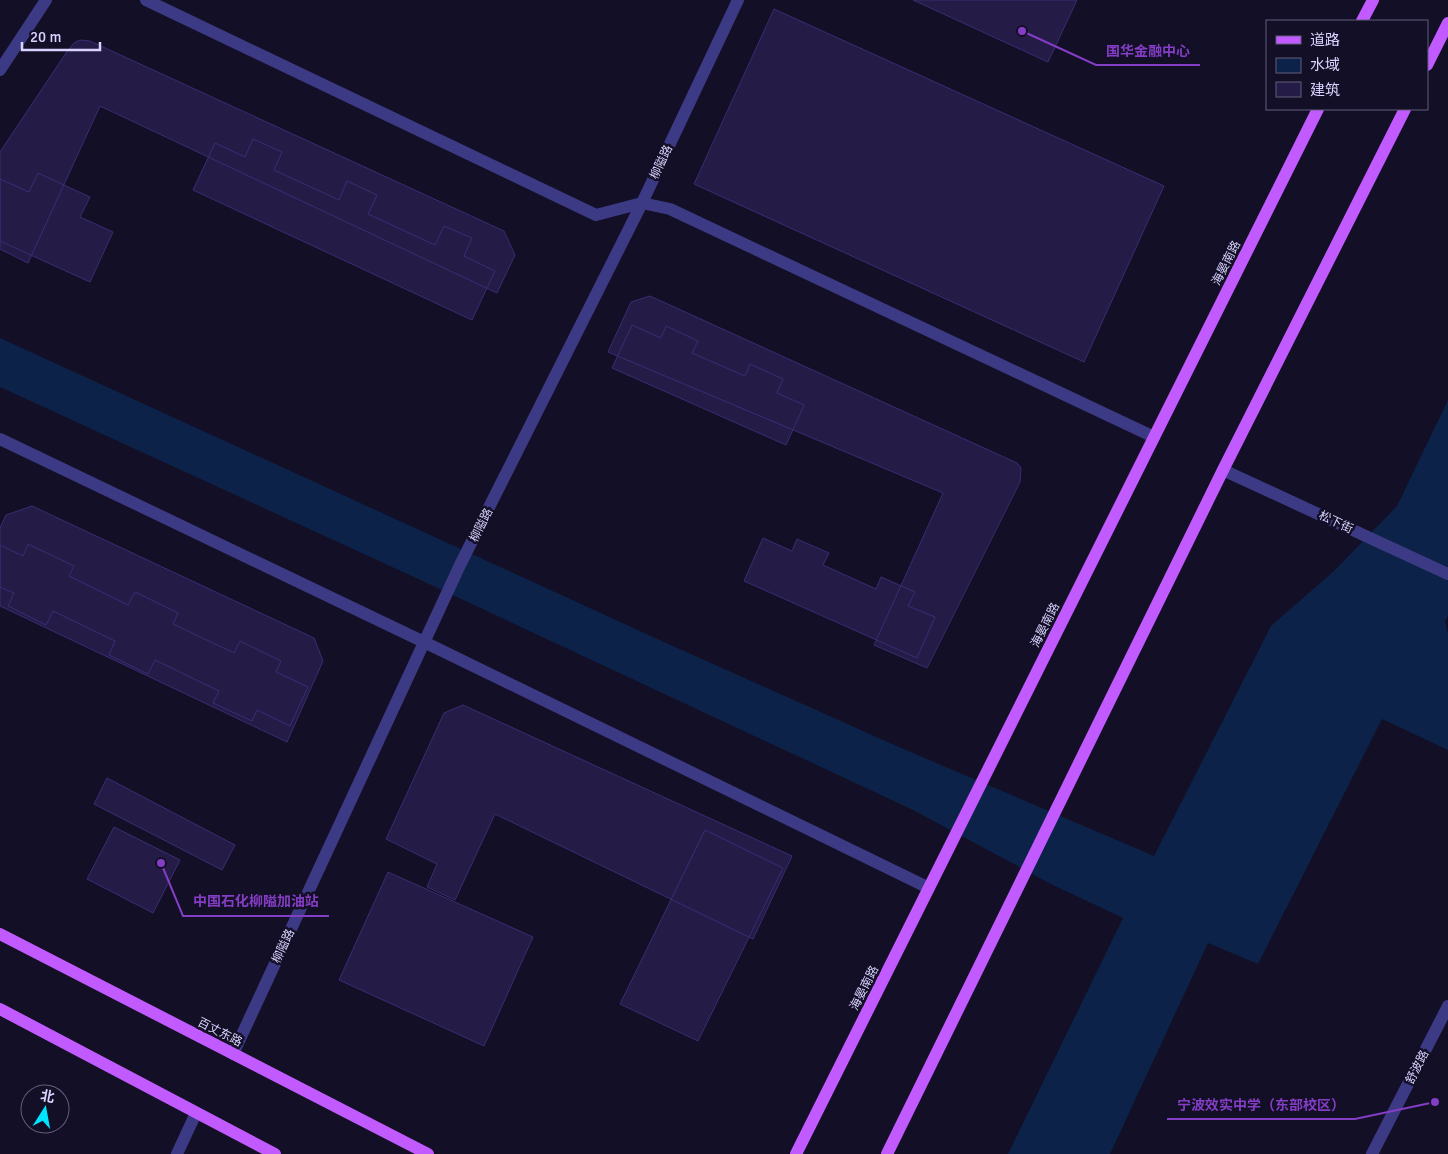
<svg xmlns="http://www.w3.org/2000/svg" width="1448" height="1154" font-family="Signika,'Noto Sans SC',sans-serif">
<style>
.water{fill:#0c2248}
.building{fill:#241b47;stroke:#3b2d73}
.lines{fill:none;stroke-linecap:round;stroke-linejoin:round}
.minor{stroke:#3d3a85;stroke-width:12}
.major{stroke:#c25bff;stroke-width:12}
.labels{text-anchor:middle;stroke-width:5;stroke-linejoin:round;paint-order:stroke}
.street-label{font-size:12px;fill:#d9d4ff;stroke:#130f26}
.leader{fill:none;stroke:#843dc5;stroke-width:2}
.callout-dot{fill:#843dc5;stroke:#130f26;stroke-width:2}
.callout-label{font-size:14px;text-anchor:middle;font-weight:bold;fill:#843dc5;stroke:#130f26;stroke-width:5;stroke-linejoin:round;paint-order:stroke}
</style>
<rect width="100%" height="100%" fill="#130f26"/>
<path class="water" d="M0,338L664,642L892,744L1154,856L1271,626L1335,570L1397,506L1448,400V616L1445,621L1448,634V750L1382,719L1258,964L1208,943L1110,1154H1008L1123,918L1053,885L911,809L414,577L0,387Z"/>
<path class="building" d="M913,0H1077L1048,62Z
M774,9L1164,186L1084,362L694,184Z
M80,40L90,41L504,231L515,255L497,293L100,106L28,263L0,249V152L66,53L74,43Z
M253,139L282,152L274,170L339,200L347,181L377,195L368,214L435,245L444,226L472,238L464,256L495,271L472,320L193,190L215,143L245,157Z
M38,173L90,197L80,217L113,232L90,282L0,241V179L29,192Z
M650,296L1017,463L1021,468L1020,482L927,668L874,645L943,493L608,352L631,302Z
M632,325L661,338L666,326L698,341L692,353L745,376L750,364L783,379L777,393L804,405L786,445L612,368Z
M32,506L314,638L323,661L287,742L0,606V528L6,515Z
M763,538L792,551L797,539L829,553L823,565L876,589L881,577L915,592L908,606L935,617L917,658L744,581Z
M28,544L74,566L69,576L128,605L135,592L178,613L173,624L234,653L240,641L281,661L276,672L308,687L290,726L257,710L252,721L213,703L219,691L155,660L148,674L109,655L115,641L53,611L46,625L8,606L14,593L0,587V545L23,556Z
M463,705L792,856L753,939L495,814L455,900L427,887L437,864L386,839L444,713Z
M107,778L235,845L222,870L94,804Z
M114,827L180,860L153,913L87,879Z
M705,830L783,868L698,1041L620,1004Z
M388,872L533,937L484,1046L339,980Z"/>
<g class="lines">
<path class="minor" d="M146,0L596,215L642,203L670,209L1154,437
M0,70L46,0
M0,439L424,642L929,888
M1223,470L1448,574
M233,1054L460,565L642,203L738,0
M177,1154L196,1113
M1372,1154L1448,1006"/>
<path class="major" d="M1362,21L1373,0
M1427,65L1448,23
M0,934L428,1154
M0,1009L275,1154
M796,1154L1318,109
M887,1154L1223,470L1405,109"/>
</g>
<g class="labels">
<g class="street-label">
<text transform="translate(661 162) rotate(-65)" y="4">柳隘路</text>
<text transform="translate(1226 263) rotate(-63)" y="4">海晏南路</text>
<text transform="translate(1336 522) rotate(25)" y="4">松下街</text>
<text transform="translate(481 525) rotate(-63)" y="4">柳隘路</text>
<text transform="translate(1045 625) rotate(-63)" y="4">海晏南路</text>
<text transform="translate(283 946) rotate(-65)" y="4">柳隘路</text>
<text transform="translate(864 988) rotate(-63)" y="4">海晏南路</text>
<text transform="translate(220 1032) rotate(27)" y="4">百丈东路</text>
<text transform="translate(1417 1067) rotate(-63)" y="4">舒波路</text>
</g>
</g>
<path class="leader" d="M1022 31L1096 65H1200M161 863L183 916H329M1435 1102L1355 1119H1167"/>
<g class="callout-dot">
<circle cx="1022" cy="31" r="5"/>
<circle cx="161" cy="863" r="5"/>
<circle cx="1435" cy="1102" r="5"/>
</g>
<g class="callout-label">
<text x="1148" y="56">国华金融中心</text>
<text x="256" y="906">中国石化柳隘加油站</text>
<text x="1261" y="1110">宁波效实中学（东部校区）</text>
</g>
<rect x="1266" y="20" width="162" height="90" fill="#130f26" stroke="#625e7d"/>
<rect x="1276" y="36" width="25" height="8" fill="#c25bff" stroke="#625e7d"/>
<text x="1310" y="45" font-size="15" fill="#d9d4ff">道路</text>
<rect x="1276" y="58" width="25" height="15" fill="#0c2248" stroke="#625e7d"/>
<text x="1310" y="70" font-size="15" fill="#d9d4ff">水域</text>
<rect x="1276" y="82" width="25" height="15" fill="#241b47" stroke="#625e7d"/>
<text x="1310" y="95" font-size="15" fill="#d9d4ff">建筑</text>
<g transform="translate(45 1109) rotate(11)"><circle r="24" fill="#130f26" stroke="#625e7d"/>
<path d="M0-4L9 19L0 12L-9 19Z" fill="#00e5ff"/>
<text y="-8" font-size="14" font-weight="bold" text-anchor="middle" fill="#d9d4ff">北</text>
</g>
<path d="M22 42v8h78v-8" fill="none" stroke="#d9d4ff" stroke-width="2.5"/>
<text x="30" y="42" font-size="15" fill="#d9d4ff" stroke="#130f26" stroke-width="4" paint-order="stroke">20 m</text>
</svg>
